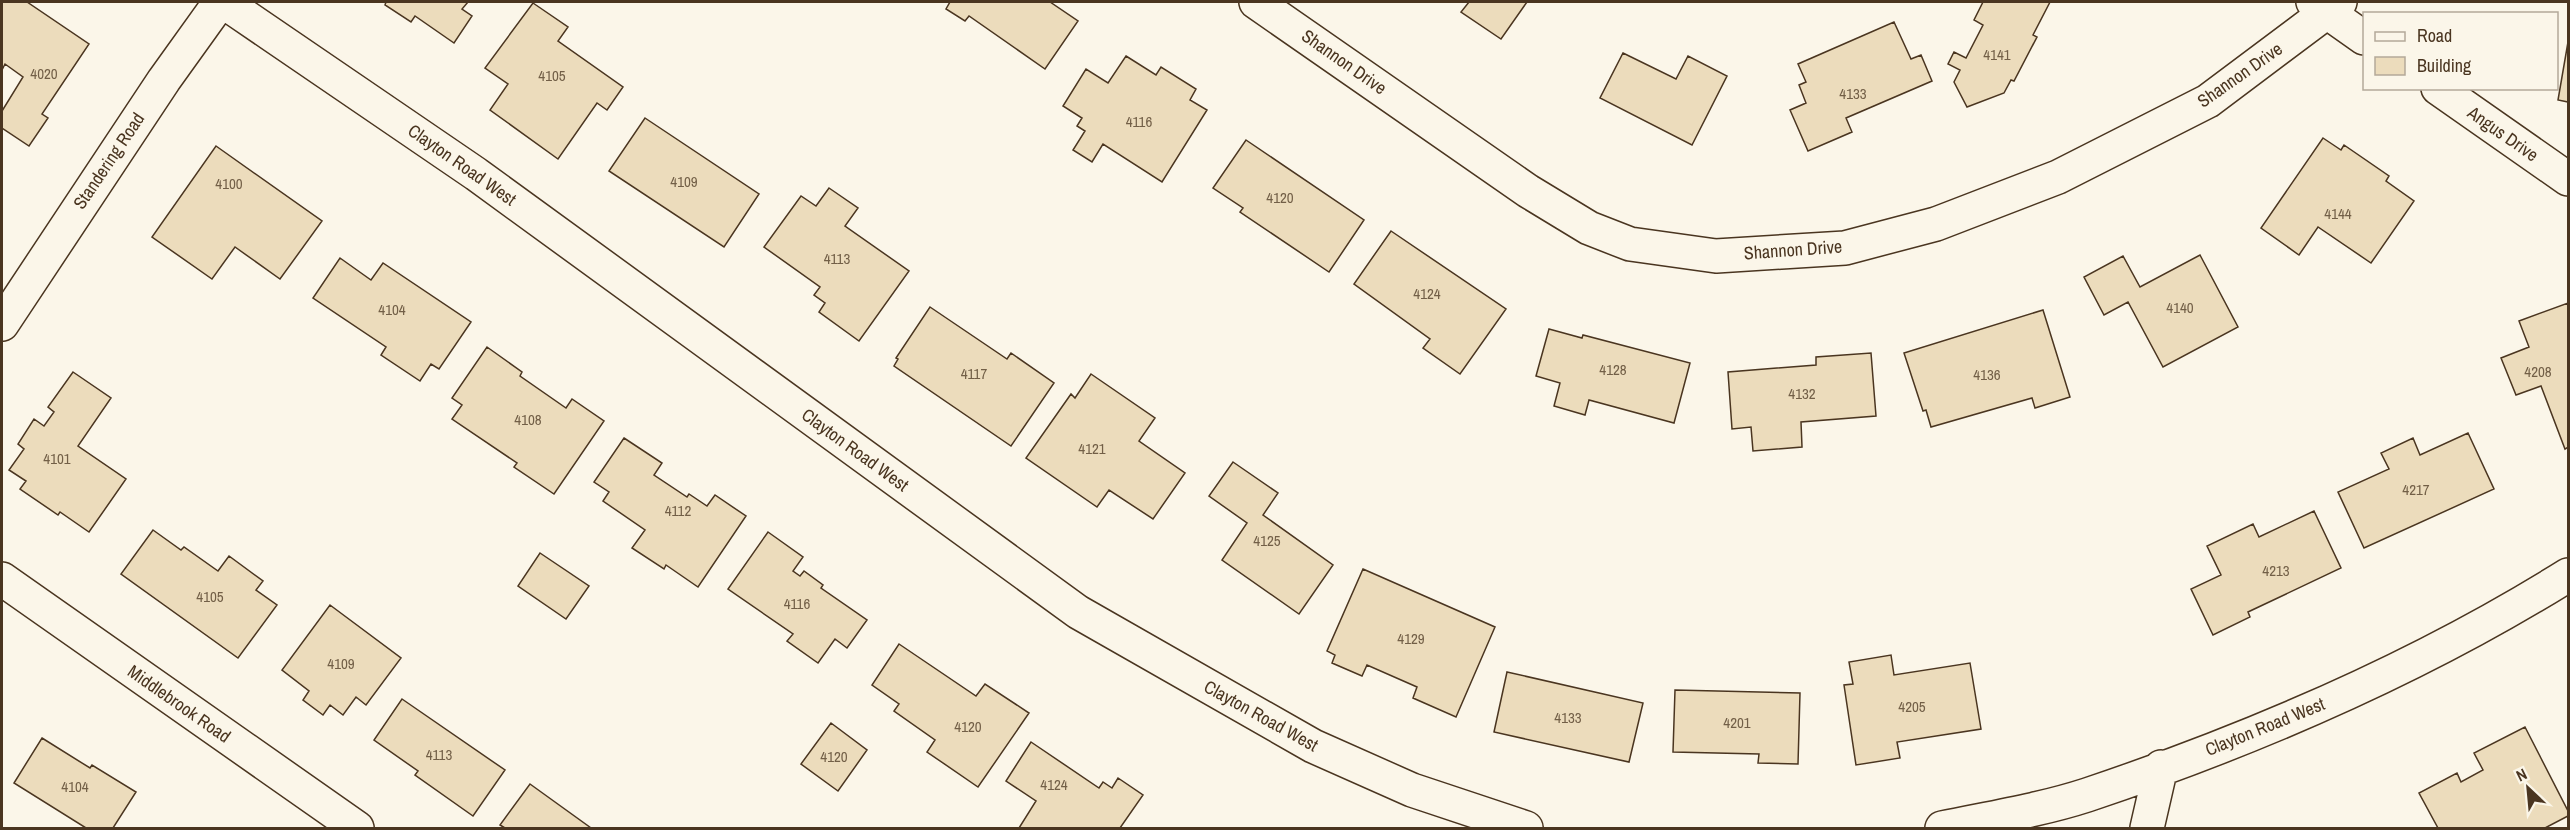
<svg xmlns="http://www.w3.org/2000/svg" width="2570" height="830" font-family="'Archivo Narrow',sans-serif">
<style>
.building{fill:#ecdcbc;stroke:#4a3520;stroke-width:1.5}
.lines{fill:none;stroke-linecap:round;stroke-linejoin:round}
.street-casing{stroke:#4a3520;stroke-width:36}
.street{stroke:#fbf6e9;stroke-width:33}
.labels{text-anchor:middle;stroke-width:4.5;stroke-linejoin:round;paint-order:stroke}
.number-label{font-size:15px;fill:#725f47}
.street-label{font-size:18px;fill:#4a3520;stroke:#fbf6e9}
</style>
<rect width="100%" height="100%" fill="#fbf6e9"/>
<path class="building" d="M2,2H27L89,44L42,114L48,118L29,146L2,128V111L23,77L5,64L2,70Z
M386,2H468L462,9L472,16L454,43L415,16L411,22L385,5Z
M950,2H1050L1078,21L1045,69L969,16L965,21L946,9Z
M1469,2H1527L1501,39L1461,12Z
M1983,2H2050L2033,35L2037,37L2014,81L2011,80L2004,93L1967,107L1954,82L1960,70L1948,64L1954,52L1966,58L1983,25L1974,20Z
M533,3L568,27L558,41L623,87L607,110L597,103L558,159L490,110L508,84L485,68Z
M1894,22L1911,59L1921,55L1932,81L1846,118L1852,132L1808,151L1790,110L1806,103L1799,85L1806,82L1798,64Z
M2568,42V102L2558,100Z
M1623,53L1676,79L1688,56L1727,76L1692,145L1600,98Z
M1126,56L1156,75L1161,67L1196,89L1190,100L1207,110L1162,182L1103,144L1092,162L1073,150L1085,131L1077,126L1082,118L1063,106L1086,69L1108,83Z
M645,118L759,194L724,247L609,171Z
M2323,138L2341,150L2344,145L2389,176L2386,181L2414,201L2371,263L2318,227L2299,255L2261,228Z
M1246,140L1364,220L1329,272L1240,212L1243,208L1213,188Z
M216,146L322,221L280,279L235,247L212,279L152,237Z
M829,188L858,208L845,226L909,271L859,341L819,312L825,303L814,295L820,287L764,247L801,196L816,206Z
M1391,231L1506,309L1460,374L1423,348L1430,339L1354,284Z
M2200,255L2238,327L2163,367L2128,302L2104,315L2084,277L2123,256L2140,287Z
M340,258L371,280L383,263L471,322L439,369L431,364L420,381L381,355L386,347L313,298Z
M2568,303V447L2565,449L2541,386L2516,395L2501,358L2529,347L2519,321Z
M930,307L1007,359L1011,353L1054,383L1011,446L894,366L898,359L896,358Z
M2043,310L2070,397L2035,408L2032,398L1931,427L1926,410L1923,411L1904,353Z
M1549,329L1582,338L1583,335L1690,363L1674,423L1589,400L1585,415L1554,406L1560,383L1536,376Z
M487,347L522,372L520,376L566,408L572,399L604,421L554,494L514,467L517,463L452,419L462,405L452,398Z
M1871,353L1876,416L1801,422L1802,447L1753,451L1751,427L1732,429L1728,372L1816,365V357Z
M73,372L111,398L78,446L126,479L89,532L60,512L58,515L20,489L26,481L9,470L24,449L18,444L34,419L44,426L54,412L48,407Z
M1091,374L1155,418L1139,441L1185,473L1153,519L1109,490L1097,507L1026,458L1071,394L1075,398Z
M2468,433L2494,489L2364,548L2338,492L2389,469L2381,453L2413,438L2420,455Z
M624,438L662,463L654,475L687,497L689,494L707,506L715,495L746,516L698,587L666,565L664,569L632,548L645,530L603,501L609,492L594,482Z
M1233,462L1278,493L1263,515L1333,565L1299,614L1222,560L1247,523L1209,496Z
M2314,511L2341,568L2248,612L2250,617L2213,635L2191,589L2221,575L2207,546L2253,524L2259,537Z
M153,530L181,550L184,547L218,571L229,556L263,581L256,590L277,605L238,658L121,574Z
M768,532L803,557L793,571L800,576L804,571L823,585L821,588L867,620L847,648L835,639L818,663L787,641L793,634L728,589Z
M540,553L589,586L566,619L518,586Z
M1363,569L1495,627L1456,717L1413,698L1417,687L1367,665L1362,676L1332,663L1335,655L1327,651Z
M330,605L401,658L366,705L356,697L343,715L330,705L323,715L303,700L309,691L282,670Z
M899,644L976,696L985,684L1029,713L978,787L927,752L935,740L894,711L899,704L872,685Z
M1891,655L1894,675L1970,663L1981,729L1897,742L1900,758L1856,765L1844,685L1853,684L1849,662Z
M1507,672L1643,703L1629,762L1494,732Z
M1675,690L1800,693L1798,764L1758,763L1759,754L1673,752Z
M402,699L505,770L473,816L415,775L418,771L374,740Z
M831,723L867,750L838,791L801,764Z
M2525,727L2568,811V816L2545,828H2438L2419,793L2457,773L2461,782L2483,770L2474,753Z
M42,738L90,768L92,765L136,792L113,828H86L14,783Z
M1031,742L1099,788L1103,782L1112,788L1118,778L1143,795L1120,828H1019L1036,801L1006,781Z
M530,784L591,828H505L500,825Z"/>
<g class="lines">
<g class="street-casing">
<path id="street" d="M224,2L476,174L1078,612L1313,746L1412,790L1526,828
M1256,2L1528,191L1589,228L1630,244L1716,256L1845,248L1936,224L2058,177L2208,101L2340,2
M2313,2L2364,38
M2438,88L2568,179
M2,324L164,80L220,2
M2,579L357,828
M1942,828C1990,818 2041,810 2087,795C2254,739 2419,668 2568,575
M2147,828L2161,767"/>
</g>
<use href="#street" class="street"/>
</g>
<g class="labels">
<g class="number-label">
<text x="1997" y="60">4141</text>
<text x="44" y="79">4020</text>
<text x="552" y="81">4105</text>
<text x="1853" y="99">4133</text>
<text x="1139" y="127">4116</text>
<text x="684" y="187">4109</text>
<text x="229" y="189">4100</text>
<text x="1280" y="203">4120</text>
<text x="2338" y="219">4144</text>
<text x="837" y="264">4113</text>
<text x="1427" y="299">4124</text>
<text x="2180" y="313">4140</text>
<text x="392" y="315">4104</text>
<text x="1613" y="375">4128</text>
<text x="2538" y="377">4208</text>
<text x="974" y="379">4117</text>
<text x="1987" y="380">4136</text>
<text x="1802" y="399">4132</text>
<text x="528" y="425">4108</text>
<text x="1092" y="454">4121</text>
<text x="57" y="464">4101</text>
<text x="2416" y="495">4217</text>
<text x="678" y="516">4112</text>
<text x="1267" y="546">4125</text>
<text x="2276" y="576">4213</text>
<text x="210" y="602">4105</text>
<text x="797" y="609">4116</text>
<text x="1411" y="644">4129</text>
<text x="341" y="669">4109</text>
<text x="1912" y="712">4205</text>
<text x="1568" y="723">4133</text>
<text x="1737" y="728">4201</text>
<text x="968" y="732">4120</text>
<text x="439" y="760">4113</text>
<text x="834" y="762">4120</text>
<text x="1054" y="790">4124</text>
<text x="75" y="792">4104</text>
</g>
<g class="street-label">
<text transform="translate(1344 62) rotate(35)" y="6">Shannon Drive</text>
<text transform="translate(2240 75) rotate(-35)" y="6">Shannon Drive</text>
<text transform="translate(2503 134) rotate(35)" y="6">Angus Drive</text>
<text transform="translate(109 161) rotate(-56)" y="6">Standering Road</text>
<text transform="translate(462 165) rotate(35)" y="6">Clayton Road West</text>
<text transform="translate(1793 250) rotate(-4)" y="6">Shannon Drive</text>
<text transform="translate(855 450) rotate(36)" y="6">Clayton Road West</text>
<text transform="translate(179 704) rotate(35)" y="6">Middlebrook Road</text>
<text transform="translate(1261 716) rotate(29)" y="6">Clayton Road West</text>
<text transform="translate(2265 727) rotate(-22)" y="6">Clayton Road West</text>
</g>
</g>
<rect width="2570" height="830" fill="none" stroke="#4a3520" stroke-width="6"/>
<rect x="2363" y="12" width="195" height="78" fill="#fbf6e9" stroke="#b4a999" stroke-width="1.5"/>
<rect x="2375" y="32" width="30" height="9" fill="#fbf6e9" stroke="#b4a999" stroke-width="1.5"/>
<text x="2417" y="42" font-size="18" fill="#4a3520">Road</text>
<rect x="2375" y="57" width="30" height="18" fill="#ecdcbc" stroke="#b4a999" stroke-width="1.5"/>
<text x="2417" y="72" font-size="18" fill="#4a3520">Building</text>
<g transform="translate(2528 788) rotate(334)" stroke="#fbf6e9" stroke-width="4.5" paint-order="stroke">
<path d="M0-4.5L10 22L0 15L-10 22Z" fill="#4a3520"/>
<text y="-9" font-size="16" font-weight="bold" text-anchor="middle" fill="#4a3520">N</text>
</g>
</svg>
